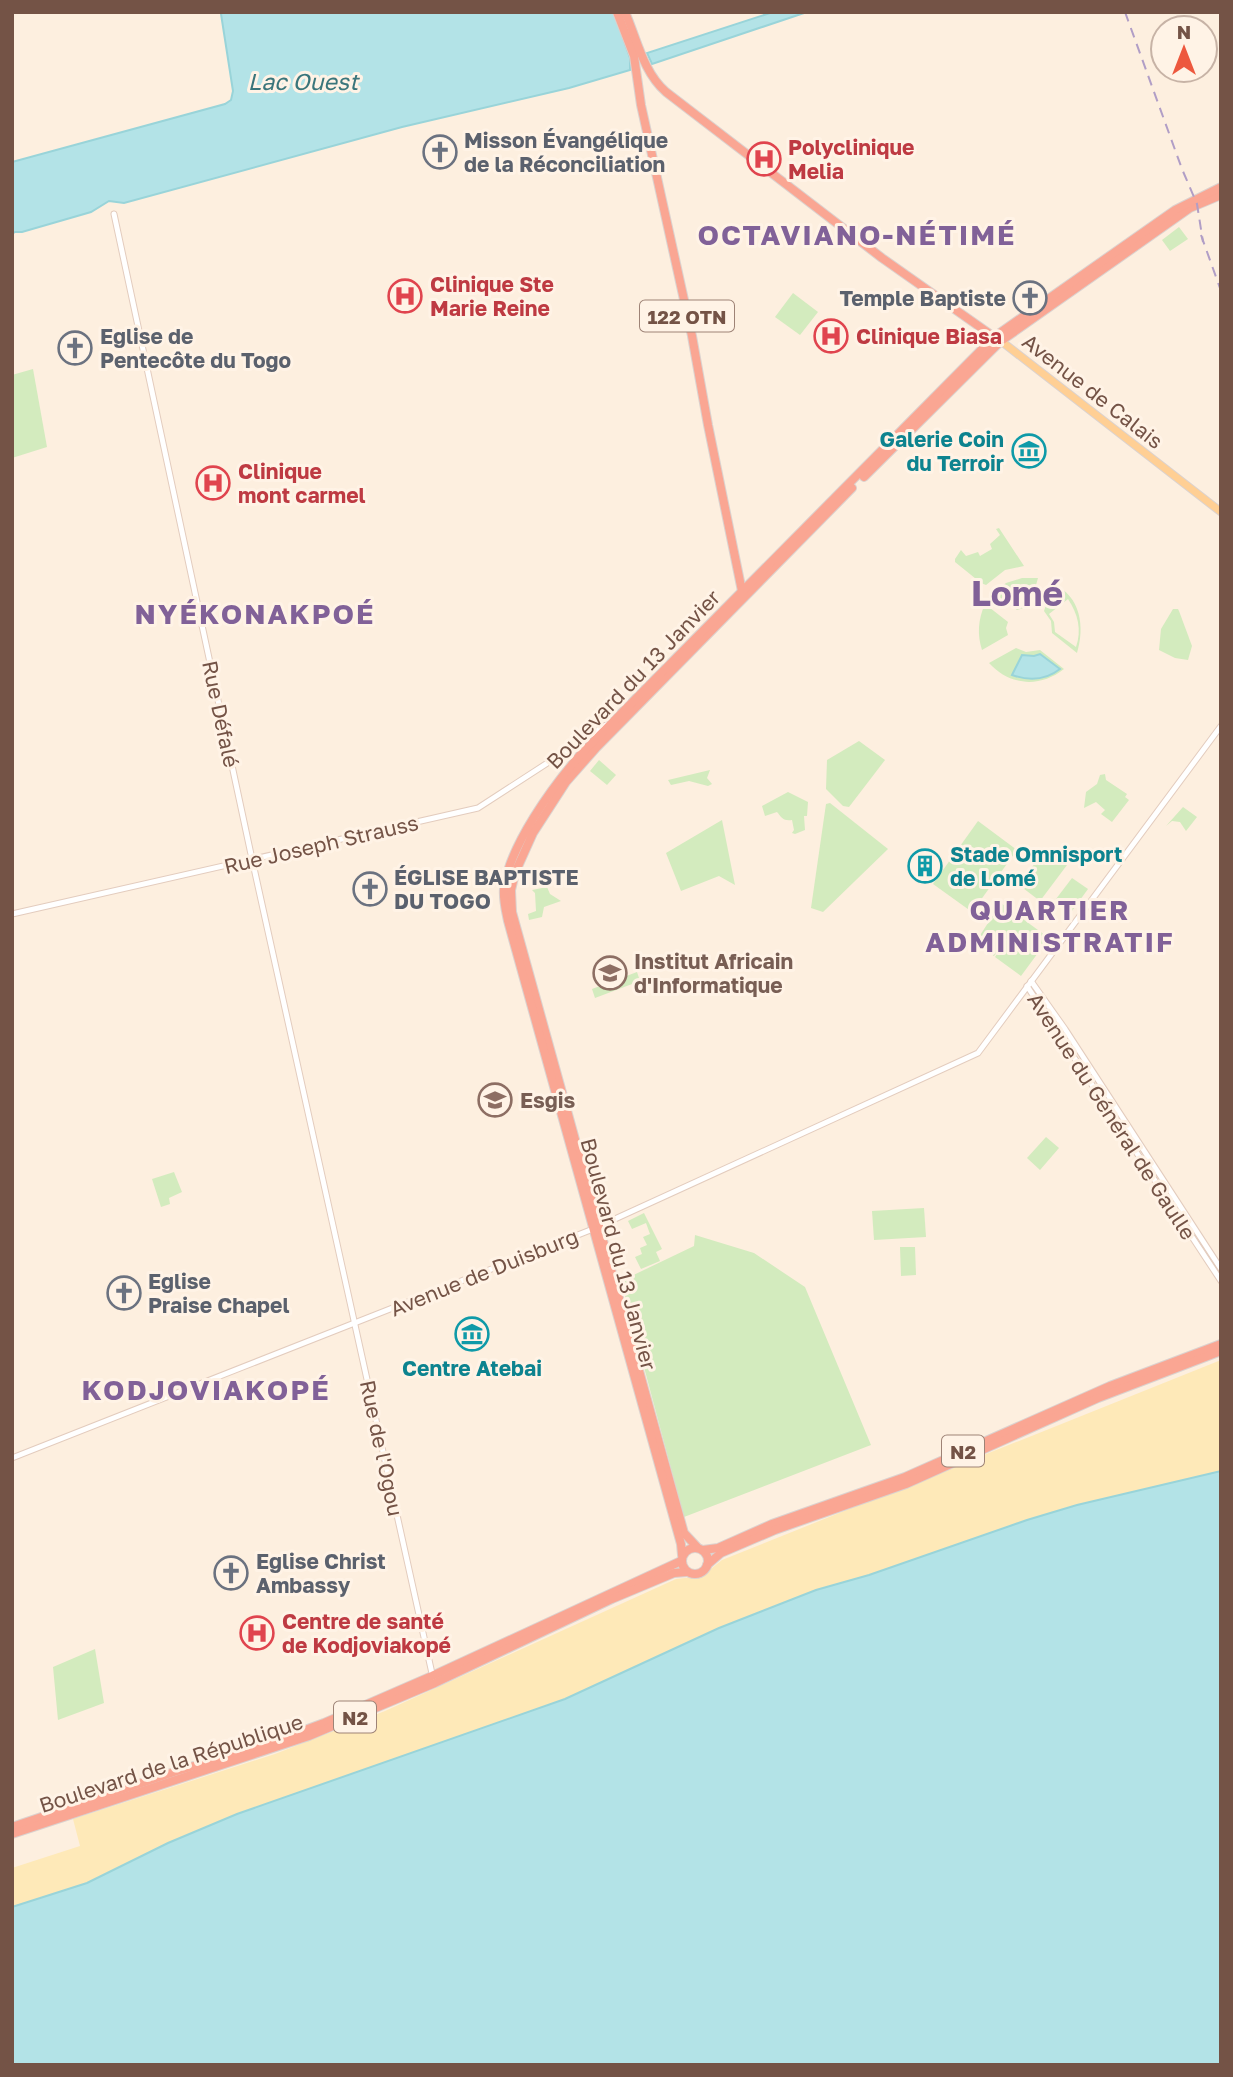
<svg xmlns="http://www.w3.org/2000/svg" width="1233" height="2077" font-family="'Golos Text',sans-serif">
<rect width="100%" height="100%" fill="#fdefdf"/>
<!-- green -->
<g fill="#d3ebbe" fill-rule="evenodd">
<path d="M 1179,227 L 1188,239 L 1170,251 L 1162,240 Z"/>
<path d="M 793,293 L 818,312 L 800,335 L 775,317 Z"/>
<path d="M 33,369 L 47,447 L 12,458 L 12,375 Z"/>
<path d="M 999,528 L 1024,566 L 1005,570 L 986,585 L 981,583 L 955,562 L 955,559 L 961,550 L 966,556 L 978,552 L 980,556 L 992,549 L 990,544 L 1000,535 L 996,529 Z"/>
<path d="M 1022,578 L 1038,578 L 1030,606 L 1017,610 L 993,593 L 1006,583 Z"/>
<path d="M 1053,584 C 1081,596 1085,627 1077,653 L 1052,633 L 1051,621 L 1044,611 ZM 1068,599 C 1078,614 1082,630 1076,647 L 1055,632 L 1054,622 L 1049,614 Z"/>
<path d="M 985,604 L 1008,622 L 1006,628 L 1008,635 L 982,650 C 977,635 978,619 985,604 Z"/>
<path d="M 1173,609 L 1178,609 L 1179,611 L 1192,646 L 1188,660 L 1175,658 L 1159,650 L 1161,629 Z"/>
<path d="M 1016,648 L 1026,652 L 1040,650 L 1064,669 C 1040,688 1010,686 989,663 Z"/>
<path d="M 859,741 L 885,760 L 849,807 L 843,806 L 826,789 L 827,760 Z"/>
<path d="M 599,760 L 616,775 L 607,785 L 590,771 Z"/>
<path d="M 710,770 L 707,778 L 712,784 L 708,786 L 689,781 L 671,785 L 668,780 Z"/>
<path d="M 1105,774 L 1106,780 L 1127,794 L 1125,797 L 1129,800 L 1112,822 L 1101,814 L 1105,810 L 1096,802 L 1084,808 L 1086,792 L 1097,784 L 1100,775 Z"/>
<path d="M 788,792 L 808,802 L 807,816 L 804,816 L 805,830 L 795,834 L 792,833 L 794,830 L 792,820 C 783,821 782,818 777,812 L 765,816 L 762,806 Z"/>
<path d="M 830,803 L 888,849 L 823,912 L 811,908 L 826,804 Z"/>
<path d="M 1183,807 L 1197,817 L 1186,831 L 1180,822 L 1172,821 L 1166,826 Z"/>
<path d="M 722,820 L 735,885 L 719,876 L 681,891 L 666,853 Z"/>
<path d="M 978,821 L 1017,850 L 972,912 L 933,884 Z"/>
<path d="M 1046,848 L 1067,865 L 1040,901 L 1019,885 Z"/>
<path d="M 1072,878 L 1088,889 L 1072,911 L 1056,899 Z"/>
<path d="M 547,887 L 550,894 L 561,901 L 544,907 L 542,917 L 529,920 L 528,914 L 536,911 L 535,893 L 532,890 Z"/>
<path d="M 1001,903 L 1049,938 L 1021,976 L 995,957 L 1012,932 L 994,956 L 975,943 Z"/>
<path d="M 637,972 L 640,981 L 595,998 L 592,989 Z"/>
<path d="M 1046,1137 L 1059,1148 L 1040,1170 L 1027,1158 Z"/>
<path d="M 174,1172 L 182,1192 L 169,1198 L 170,1204 L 161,1207 L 152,1179 Z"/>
<path d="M 924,1208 L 926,1237 L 874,1240 L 872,1211 Z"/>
<path d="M 644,1213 L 662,1249 L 656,1252 L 660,1261 L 641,1269 L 635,1257 L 642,1254 L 640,1248 L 647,1245 L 643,1237 L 650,1234 L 646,1223 L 632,1229 L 628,1221 Z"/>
<path d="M 695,1235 L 754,1253 L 805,1287 L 871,1445 L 684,1517 L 621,1281 L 694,1246 Z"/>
<path d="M 900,1247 L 915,1247 L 916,1275 L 901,1276 Z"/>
<path d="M 95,1649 L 104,1703 L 58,1720 L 53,1667 Z"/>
</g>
<!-- sand -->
<path fill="#fee9b8" d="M 1221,1360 L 1221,1471 L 1077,1505 L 1027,1520 L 869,1575 L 816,1590 L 719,1628 L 565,1699 L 237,1814 L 168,1843 L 87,1883 L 12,1907 L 12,1868 L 80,1846 L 73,1819 L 275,1754 L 385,1711 L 676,1579 L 702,1576 L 722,1560 Z"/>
<!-- water -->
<g fill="#b3e3e7" stroke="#99d4d9" stroke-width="2">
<path d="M 224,12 L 614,12 L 630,58 L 630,70 L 569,88 L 402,127 L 124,203 L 109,201 L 91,212 L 22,232 L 15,232 L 12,234 L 12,162 L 225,104 L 231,100 L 233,91 L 221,14 Z"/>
<path d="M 773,12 L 807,12 L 652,64 L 647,53 Z"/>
<path d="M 1040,654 L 1060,669 C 1046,680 1029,681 1012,675 L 1022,655 L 1034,656 Z"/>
<path d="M 1221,1471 L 1221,2065 L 12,2065 L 12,1907 L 87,1883 L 168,1843 L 237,1814 L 565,1699 L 719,1628 L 816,1590 L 869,1575 L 1027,1520 L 1077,1505 Z"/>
</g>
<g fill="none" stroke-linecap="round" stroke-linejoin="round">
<defs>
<g id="minor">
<path d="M 114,214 L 252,859 L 433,1678"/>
<path d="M 12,914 L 478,808 L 606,725"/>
<path d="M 1031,981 L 1065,1029 L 1221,1269"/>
<path d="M 1027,986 L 1221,1281"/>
<path d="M 12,1458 L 593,1229 L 978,1053 L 1221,726"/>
</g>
<path id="major" d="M 1001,341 L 1221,512"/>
<g id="highway">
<path d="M 617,12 L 634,56 L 641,105 L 692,336 L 708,425 L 743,596"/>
<path d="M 625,12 C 637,39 643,72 666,92 L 882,258 L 997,339"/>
<path d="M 864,477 L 1001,341 L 1190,208 L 1221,195"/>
<path d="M 697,1547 L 684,1533 L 512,912 L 511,890 L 515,873 L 533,833 L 566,782 L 596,748 L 852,488"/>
<circle cx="695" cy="1561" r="13"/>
<path d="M 703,1550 L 718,1548 L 772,1524 L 905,1477 L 1110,1386 L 1221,1344"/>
<path d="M 682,1555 L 681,1544 L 508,921 C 506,911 503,900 504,889 C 509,846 553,786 581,754 L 994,337 L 1175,210 L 1221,187"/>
<path d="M 707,1565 L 721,1553 L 775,1530 L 906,1484 L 1098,1398 L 1221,1351"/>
<path d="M 12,1827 L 174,1772 L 270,1743 L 324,1723 L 432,1676 L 681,1561"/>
<path d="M 12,1834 L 309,1736 L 435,1683 L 612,1599 L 674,1573 L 687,1572"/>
</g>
</defs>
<!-- minor casing -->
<use href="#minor" stroke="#e3ccbe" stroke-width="7"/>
<!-- major casing -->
<use href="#major" stroke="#dbd2cf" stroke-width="9"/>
<!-- highway casing -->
<use href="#highway" stroke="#dbd2cf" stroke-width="10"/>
<!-- minor -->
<use href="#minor" stroke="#fff" stroke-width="5"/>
<!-- major -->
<use href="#major" stroke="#ffcf94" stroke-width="7"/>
<!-- highway -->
<use href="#highway" stroke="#faa693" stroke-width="8"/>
<!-- rail -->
<g stroke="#b19ec6" stroke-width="2" stroke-dasharray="10 7" stroke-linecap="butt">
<path d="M 1125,12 L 1182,169 L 1197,204 L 1203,242"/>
<path d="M 1201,235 L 1221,291"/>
</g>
</g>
<!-- icons -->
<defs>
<symbol id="church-ring" viewBox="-11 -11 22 22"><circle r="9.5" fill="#fff3e6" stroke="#6b7280" stroke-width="1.5"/><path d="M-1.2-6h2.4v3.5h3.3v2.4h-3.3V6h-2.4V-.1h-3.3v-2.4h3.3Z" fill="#6b7280"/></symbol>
<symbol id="hospital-ring" viewBox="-11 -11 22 22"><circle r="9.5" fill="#fff3e6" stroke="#e0444e" stroke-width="1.5"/><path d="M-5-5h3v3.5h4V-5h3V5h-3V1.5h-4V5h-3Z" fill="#e0444e"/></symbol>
<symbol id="museum-ring" viewBox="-11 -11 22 22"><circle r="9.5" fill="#fff3e6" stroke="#0f9aa8" stroke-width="1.5"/><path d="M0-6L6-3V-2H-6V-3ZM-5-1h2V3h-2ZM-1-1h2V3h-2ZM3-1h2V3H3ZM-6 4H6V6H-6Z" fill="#0f9aa8"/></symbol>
<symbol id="building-ring" viewBox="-11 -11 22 22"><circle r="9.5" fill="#fff3e6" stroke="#0f9aa8" stroke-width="1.5"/><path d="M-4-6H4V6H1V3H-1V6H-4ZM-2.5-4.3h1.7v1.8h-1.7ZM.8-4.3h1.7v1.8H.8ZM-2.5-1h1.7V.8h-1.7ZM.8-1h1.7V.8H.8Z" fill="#0f9aa8"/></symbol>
<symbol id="university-ring" viewBox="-11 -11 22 22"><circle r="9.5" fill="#fff3e6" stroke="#8d6e63" stroke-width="1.5"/><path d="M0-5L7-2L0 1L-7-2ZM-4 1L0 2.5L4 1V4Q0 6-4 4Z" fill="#8d6e63"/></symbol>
</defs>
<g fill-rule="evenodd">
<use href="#church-ring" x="421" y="133" width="38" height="38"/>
<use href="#hospital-ring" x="745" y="140" width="38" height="38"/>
<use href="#hospital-ring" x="386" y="277" width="38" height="38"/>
<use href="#church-ring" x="1011" y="279" width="38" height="38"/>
<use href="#hospital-ring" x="812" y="317" width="38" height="38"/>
<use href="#church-ring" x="56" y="329" width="38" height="38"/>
<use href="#museum-ring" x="1010" y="432" width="38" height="38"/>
<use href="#hospital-ring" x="194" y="464" width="38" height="38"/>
<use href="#building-ring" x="906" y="847" width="38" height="38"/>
<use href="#church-ring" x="351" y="870" width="38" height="38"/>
<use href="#university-ring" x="591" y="954" width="38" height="38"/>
<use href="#university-ring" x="476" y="1081" width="38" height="38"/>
<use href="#church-ring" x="105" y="1274" width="38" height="38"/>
<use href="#museum-ring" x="453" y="1315" width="38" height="38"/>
<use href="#church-ring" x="212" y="1554" width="38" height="38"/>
<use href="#hospital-ring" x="238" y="1614" width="38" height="38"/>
</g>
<g text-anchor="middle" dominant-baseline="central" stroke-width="6" stroke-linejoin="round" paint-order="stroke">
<!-- shield labels -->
<g fill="#fff3e6" stroke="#9e8376" stroke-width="2">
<rect x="640" y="300.5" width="94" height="31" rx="5"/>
<rect x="942" y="1435.5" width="42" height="31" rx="5"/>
<rect x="334" y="1701.5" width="42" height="31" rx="5"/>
</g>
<g font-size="19" font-weight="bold" fill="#745346">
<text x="687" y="316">122 OTN</text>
<text x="963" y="1451">N2</text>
<text x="355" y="1717">N2</text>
</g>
<!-- worship labels -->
<g font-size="21" font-weight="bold" fill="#5b616d" stroke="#fff3e6" text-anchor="start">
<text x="464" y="140">Misson Évangélique<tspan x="464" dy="24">de la Réconciliation</tspan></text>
<text x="1006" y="298" text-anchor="end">Temple Baptiste</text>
<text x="100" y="336">Eglise de<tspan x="100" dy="24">Pentecôte du Togo</tspan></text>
<text x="394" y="877">ÉGLISE BAPTISTE<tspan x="394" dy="24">DU TOGO</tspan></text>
<text x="148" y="1281">Eglise<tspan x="148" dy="24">Praise Chapel</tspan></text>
<text x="256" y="1561">Eglise Christ<tspan x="256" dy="24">Ambassy</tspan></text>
</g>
<!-- health labels -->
<g font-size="21" font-weight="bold" fill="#be3a42" stroke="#fff3e6" text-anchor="start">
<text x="788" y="147">Polyclinique<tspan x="788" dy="24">Melia</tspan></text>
<text x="430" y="284">Clinique Ste<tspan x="430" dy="24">Marie Reine</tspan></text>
<text x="856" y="336">Clinique Biasa</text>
<text x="238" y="471">Clinique<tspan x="238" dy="24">mont carmel</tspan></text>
<text x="282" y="1621">Centre de santé<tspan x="282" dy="24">de Kodjoviakopé</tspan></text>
</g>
<!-- street labels -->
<g font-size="21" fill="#745346" stroke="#fff3e6">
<text transform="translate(1093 391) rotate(38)">Avenue de Calais</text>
<text transform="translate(633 679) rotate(-46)">Boulevard du 13 Janvier</text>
<text transform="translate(221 714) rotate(78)">Rue Défalé</text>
<text transform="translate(321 844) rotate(-13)">Rue Joseph Strauss</text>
<text transform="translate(1112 1116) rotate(57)">Avenue du Général de Gaulle</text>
<text transform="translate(619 1254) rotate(75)">Boulevard du 13 Janvier</text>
<text transform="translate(484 1272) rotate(-22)">Avenue de Duisburg</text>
<text transform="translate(382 1448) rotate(78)">Rue de l'Ogou</text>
<text transform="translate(171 1763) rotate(-18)">Boulevard de la République</text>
</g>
<!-- culture labels -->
<g font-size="21" font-weight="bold" fill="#0d838f" stroke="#fff3e6" text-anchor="end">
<text x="1004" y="439">Galerie Coin<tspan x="1004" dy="24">du Terroir</tspan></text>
<text x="950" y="854" text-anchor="start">Stade Omnisport<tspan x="950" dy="24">de Lomé</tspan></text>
<text x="472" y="1368" text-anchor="middle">Centre Atebai</text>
</g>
<!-- education labels -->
<g font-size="21" font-weight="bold" fill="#785e54" stroke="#fff3e6" text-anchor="start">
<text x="634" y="961">Institut Africain<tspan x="634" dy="24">d'Informatique</tspan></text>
<text x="520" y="1100">Esgis</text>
</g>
<!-- water labels -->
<g font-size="23" font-style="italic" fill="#3a757b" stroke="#fff3e6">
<text x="303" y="81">Lac Ouest</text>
</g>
<!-- district labels -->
<g font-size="28" font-weight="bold" letter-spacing="2" fill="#816198" stroke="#fff3e6">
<text x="857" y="234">OCTAVIANO-NÉTIMÉ</text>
<text x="255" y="613">NYÉKONAKPOÉ</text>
<text x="1050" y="909">QUARTIER<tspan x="1050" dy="32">ADMINISTRATIF</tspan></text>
<text x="206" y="1389">KODJOVIAKOPÉ</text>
</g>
<!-- town labels -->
<g font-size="35" font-weight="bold" fill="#816198" stroke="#fff3e6">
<text x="1017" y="593">Lomé</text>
</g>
</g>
<!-- border -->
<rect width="1233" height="2077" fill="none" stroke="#745346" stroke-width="28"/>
<!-- north arrow -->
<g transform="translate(1184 49)"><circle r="33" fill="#fff3e6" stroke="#c7b3a6" stroke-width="2"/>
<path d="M0-5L12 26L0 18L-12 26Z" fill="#ed583e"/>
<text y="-10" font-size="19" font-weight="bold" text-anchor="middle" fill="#745346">N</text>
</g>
</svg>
